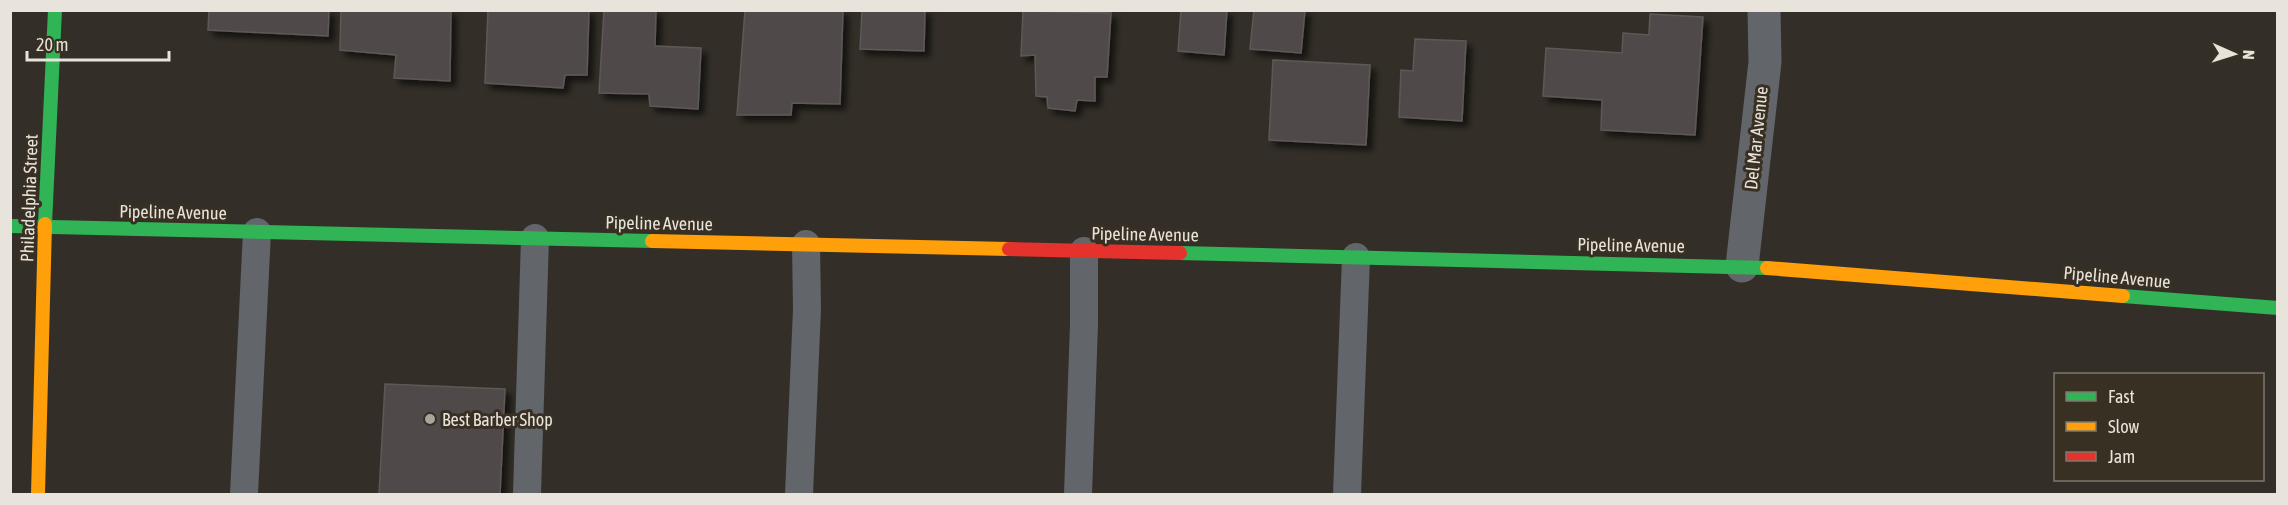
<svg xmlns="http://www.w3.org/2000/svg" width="2288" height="505" font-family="'Asap Condensed',sans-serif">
<defs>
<filter id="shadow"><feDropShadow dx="5.5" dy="5.5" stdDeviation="3" flood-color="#0009"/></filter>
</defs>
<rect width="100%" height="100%" fill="#332f28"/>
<!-- building -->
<g fill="#504a48" stroke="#5e5856" stroke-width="1.5" filter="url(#shadow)">
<path d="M 209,10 L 329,10 L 328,36 L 208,30 Z"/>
<path d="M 341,10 L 451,10 L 450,81 L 394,78 L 396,55 L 340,50 Z"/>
<path d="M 488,10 L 589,10 L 587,75 L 565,75 L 563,88 L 485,83 Z"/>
<path d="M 604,10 L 656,10 L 655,46 L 701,48 L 698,109 L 650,106 L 649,94 L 599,93 Z"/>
<path d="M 745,10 L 843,10 L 840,104 L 792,103 L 791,115 L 737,115 Z"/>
<path d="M 862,10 L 925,10 L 924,51 L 860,49 Z"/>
<path d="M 1181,10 L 1227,10 L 1224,55 L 1178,51 Z"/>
<path d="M 1254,10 L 1305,10 L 1301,53 L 1250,49 Z"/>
<path d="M 1023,11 L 1111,13 L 1107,77 L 1095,77 L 1095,101 L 1077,100 L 1075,111 L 1048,108 L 1047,97 L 1036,96 L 1035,55 L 1021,56 Z"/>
<path d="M 1650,14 L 1703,17 L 1695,135 L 1601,130 L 1602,100 L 1543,96 L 1546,48 L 1622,53 L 1623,33 L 1649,35 Z"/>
<path d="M 1415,39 L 1466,41 L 1462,121 L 1399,117 L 1401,70 L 1413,71 Z"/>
<path d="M 1273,60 L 1370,65 L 1366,145 L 1269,140 Z"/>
<path d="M 385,384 L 505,389 L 500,494 L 379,494 Z"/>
</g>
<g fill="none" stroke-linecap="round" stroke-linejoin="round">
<!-- lane -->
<g stroke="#62656a" stroke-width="28">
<path d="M 244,494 L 257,232"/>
<path d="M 527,494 L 535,238"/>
<path d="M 799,494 L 807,309 L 806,244"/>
<path d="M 1078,494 L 1084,324 L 1084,251"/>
<path d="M 1347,494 L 1356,257"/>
</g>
<!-- street -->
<path stroke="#62656a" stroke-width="33" d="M 1742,266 L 1765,62 L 1764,10"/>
<!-- fast -->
<g stroke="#30b455" stroke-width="14">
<path d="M 45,224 L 55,10"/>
<path d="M 10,226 L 652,241"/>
<path d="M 1180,253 L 1767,268"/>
<path d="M 2123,296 L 2278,308"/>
</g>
<!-- slow -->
<g stroke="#ff9f0a" stroke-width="14">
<path d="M 652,241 L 1009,249"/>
<path d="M 1767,268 L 2123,296"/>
<path d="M 38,494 L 45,224"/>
</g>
<!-- jam -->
<path stroke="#e5322d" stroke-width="14" d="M 1009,249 L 1180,253"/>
</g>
<!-- markers -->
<circle fill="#a9a49c" stroke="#383023" stroke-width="2" cx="430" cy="419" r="6"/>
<g text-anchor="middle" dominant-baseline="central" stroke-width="6" stroke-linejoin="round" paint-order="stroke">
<!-- street labels -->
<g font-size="18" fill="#e8e3db" stroke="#383023">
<text transform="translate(1756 138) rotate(-84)">Del Mar Avenue</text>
<text transform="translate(29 198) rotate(-88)">Philadelphia Street</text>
<text transform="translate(173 212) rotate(1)">Pipeline Avenue</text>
<text transform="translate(659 223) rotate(1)">Pipeline Avenue</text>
<text transform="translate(1145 234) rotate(1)">Pipeline Avenue</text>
<text transform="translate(1631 245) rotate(1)">Pipeline Avenue</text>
<text transform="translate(2117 277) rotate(5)">Pipeline Avenue</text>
</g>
<!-- poi labels -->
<g font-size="18" fill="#e8e3db" stroke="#383023" text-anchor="start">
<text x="442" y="419">Best Barber Shop</text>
</g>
</g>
<!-- border -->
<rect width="2288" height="505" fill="none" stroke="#e8e3db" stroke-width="24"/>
<!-- legend -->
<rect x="2054" y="373" width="210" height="108" fill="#383023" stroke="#7e786d" stroke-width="1.5"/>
<rect x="2066" y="392" width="30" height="9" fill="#30b455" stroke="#7e786d" stroke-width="1.5"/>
<text x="2108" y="403" font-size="18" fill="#e8e3db">Fast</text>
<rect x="2066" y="422" width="30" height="9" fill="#ff9f0a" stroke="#7e786d" stroke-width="1.5"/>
<text x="2108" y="433" font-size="18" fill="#e8e3db">Slow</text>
<rect x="2066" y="452" width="30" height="9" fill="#e5322d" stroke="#7e786d" stroke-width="1.5"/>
<text x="2108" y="463" font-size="18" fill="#e8e3db">Jam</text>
<!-- north arrow -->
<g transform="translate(2234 54) rotate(93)" stroke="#383023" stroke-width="4.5" paint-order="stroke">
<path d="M0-4.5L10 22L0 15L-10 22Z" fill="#e8e3db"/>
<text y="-9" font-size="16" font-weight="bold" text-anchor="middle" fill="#e8e3db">N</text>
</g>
<!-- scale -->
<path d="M27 51v9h142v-9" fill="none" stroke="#e8e3db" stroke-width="3"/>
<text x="36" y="51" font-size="18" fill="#e8e3db" stroke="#383023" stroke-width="4.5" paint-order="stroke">20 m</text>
</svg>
